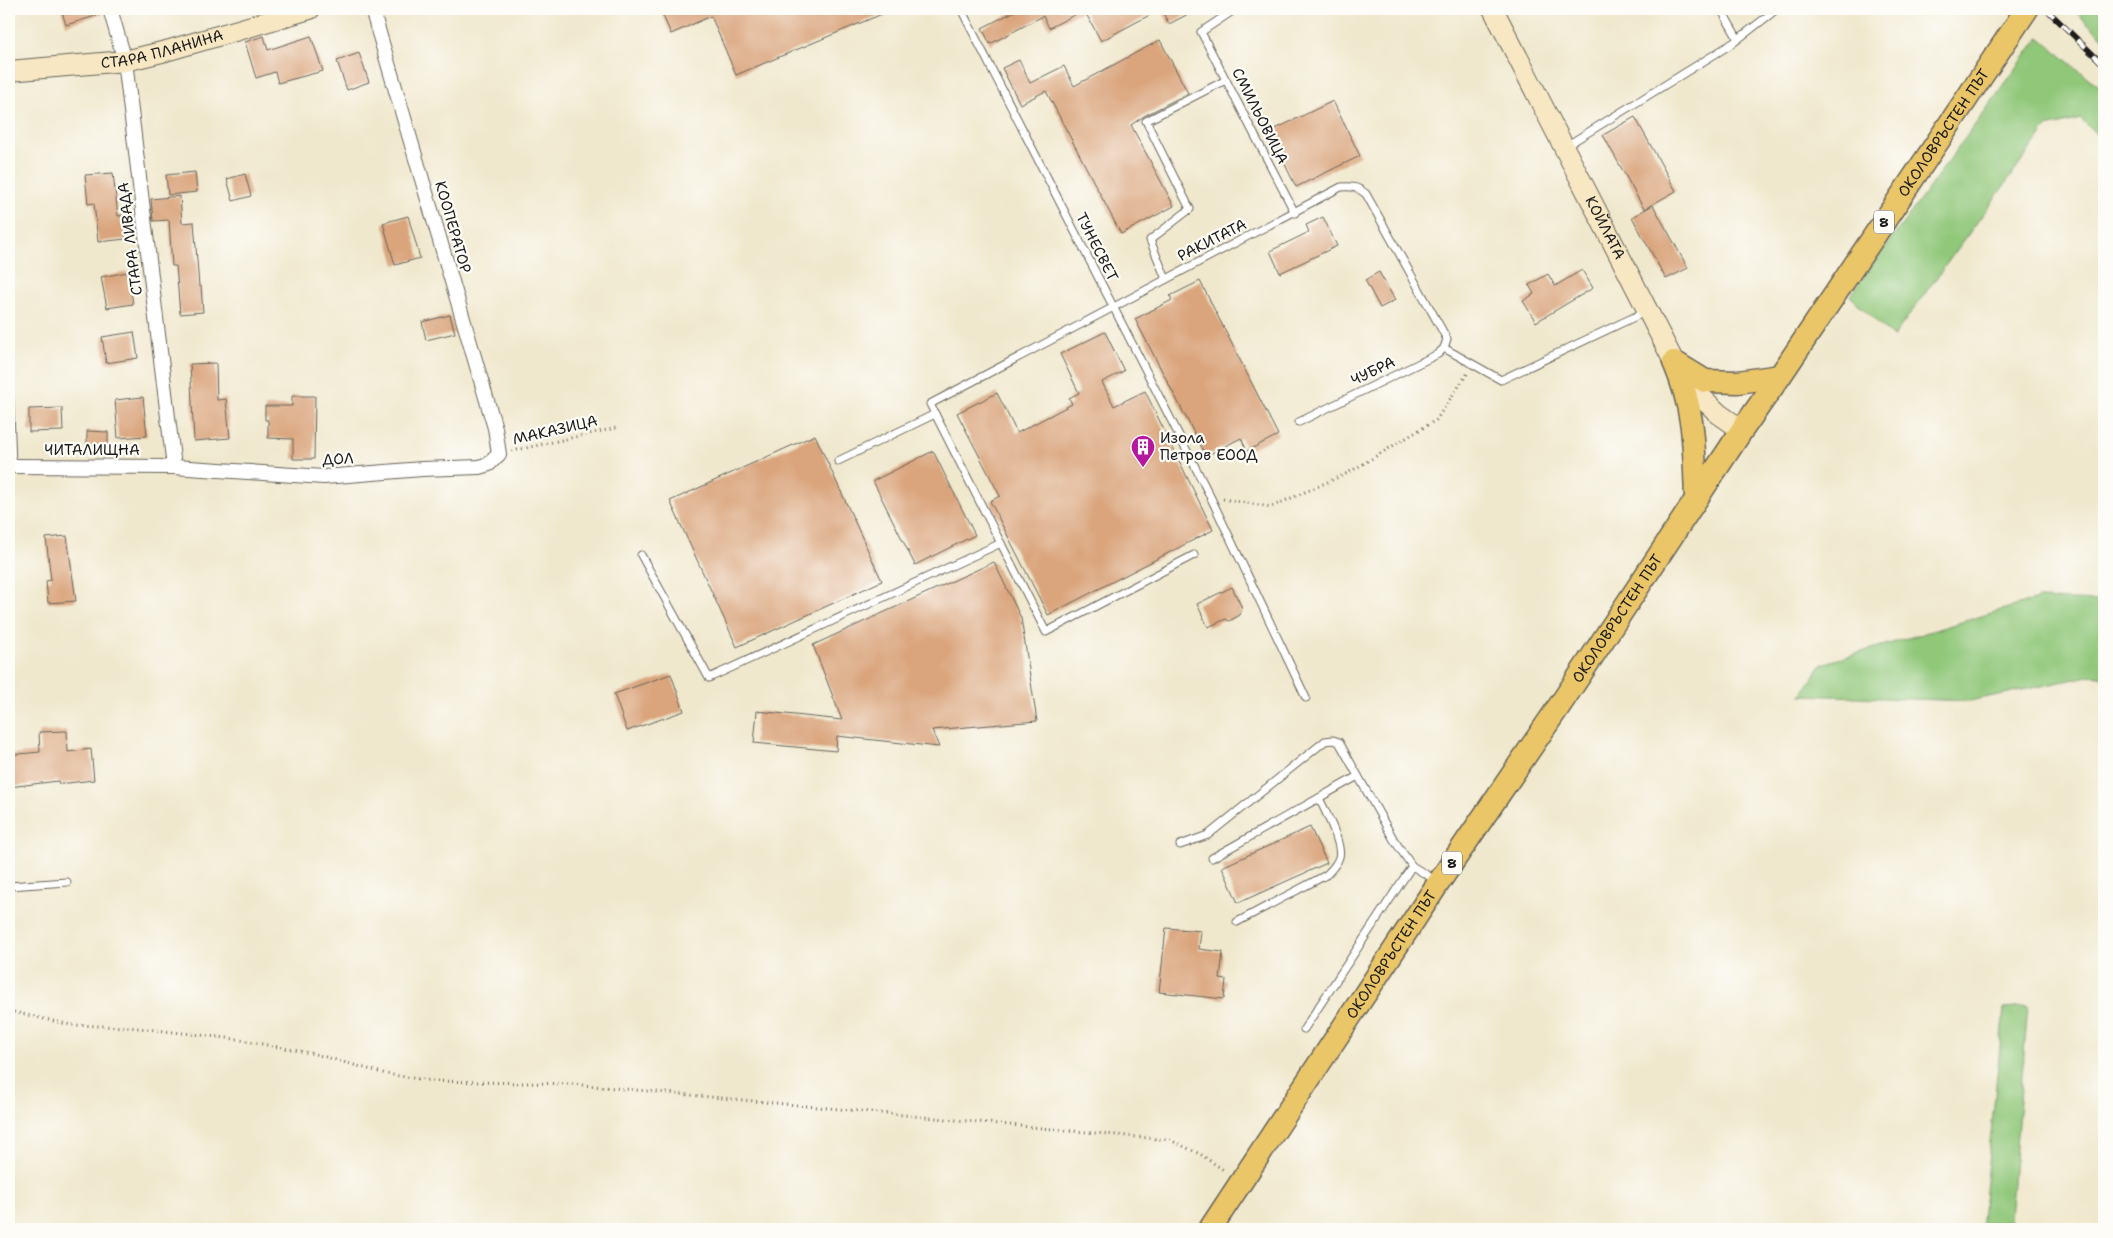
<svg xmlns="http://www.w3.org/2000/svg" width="2113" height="1238" font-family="'Shantell Sans',sans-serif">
<rect width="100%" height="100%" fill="#fdfcf7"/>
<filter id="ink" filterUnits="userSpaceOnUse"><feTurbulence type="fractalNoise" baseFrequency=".02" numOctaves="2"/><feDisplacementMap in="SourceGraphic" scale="10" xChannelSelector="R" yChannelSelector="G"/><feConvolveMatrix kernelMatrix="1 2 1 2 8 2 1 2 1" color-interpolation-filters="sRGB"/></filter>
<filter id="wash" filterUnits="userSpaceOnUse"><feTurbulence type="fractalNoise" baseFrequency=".0096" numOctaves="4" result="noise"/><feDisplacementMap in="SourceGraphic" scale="20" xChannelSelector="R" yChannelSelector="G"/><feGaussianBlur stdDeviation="1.12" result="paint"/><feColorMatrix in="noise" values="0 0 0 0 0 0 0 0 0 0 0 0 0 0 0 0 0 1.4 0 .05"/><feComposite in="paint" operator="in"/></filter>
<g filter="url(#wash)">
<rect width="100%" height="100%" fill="#f0e8cd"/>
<!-- green -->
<g fill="#90c779" stroke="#56724a">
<path d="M 2073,9 L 2104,9 L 2104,39 Z"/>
<path d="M 2039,37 L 2104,91 L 2104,142 L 2081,119 L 2047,127 L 1893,337 L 1850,296 Z"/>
<path d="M 2038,599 L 2104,601 L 2104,677 L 2094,675 L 1970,701 L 1801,695 L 1822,664 Z"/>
<path d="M 2028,1006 L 2009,1229 L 1981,1229 L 2004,1008 Z"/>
</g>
<g id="blocks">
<!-- building -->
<g fill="#daa57d">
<path d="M 61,9 L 101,9 L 102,14 L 66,25 Z"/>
<path d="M 660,9 L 894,9 L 736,75 L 711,16 L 671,34 Z"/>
<path d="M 1019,9 L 1161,9 L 1101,41 L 1084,10 L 1049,28 L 1043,16 L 990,44 L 982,28 Z"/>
<path d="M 1161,9 L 1198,9 L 1169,24 Z"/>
<path d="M 264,36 L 268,50 L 311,36 L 323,71 L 278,83 L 275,72 L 256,78 L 245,42 Z"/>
<path d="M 1160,40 L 1188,93 L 1144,116 L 1131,125 L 1174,206 L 1121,234 L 1046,91 L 1020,104 L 1002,68 L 1019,60 L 1030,83 L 1064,66 L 1074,86 Z"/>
<path d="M 359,53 L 369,82 L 347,90 L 337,61 Z"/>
<path d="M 1333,101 L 1360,156 L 1296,187 L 1269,132 Z"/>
<path d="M 1635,117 L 1676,191 L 1644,209 L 1603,135 Z"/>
<path d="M 195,172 L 197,192 L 168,195 L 166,175 Z"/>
<path d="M 113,173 L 118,216 L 127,215 L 129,229 L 125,229 L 126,239 L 98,242 L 94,203 L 88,204 L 85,175 Z"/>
<path d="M 245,174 L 251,196 L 233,201 L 227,179 Z"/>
<path d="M 180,196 L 182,223 L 194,222 L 199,286 L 201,286 L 203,312 L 180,314 L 176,266 L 172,266 L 169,220 L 153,221 L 151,199 Z"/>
<path d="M 1653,205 L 1688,268 L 1666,279 L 1632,217 Z"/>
<path d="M 408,216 L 420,258 L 395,265 L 383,223 Z"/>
<path d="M 1323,217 L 1337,246 L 1280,273 L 1270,251 L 1309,232 L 1306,225 Z"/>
<path d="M 1582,270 L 1593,288 L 1536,322 L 1523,301 L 1534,294 L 1529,285 L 1548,274 L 1555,286 Z"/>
<path d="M 128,272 L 133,304 L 107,308 L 101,277 Z"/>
<path d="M 1379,272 L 1395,300 L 1380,308 L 1365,280 Z"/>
<path d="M 1200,281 L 1278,435 L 1247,451 L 1241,438 L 1206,456 L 1135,319 L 1172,300 L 1170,296 Z"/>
<path d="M 450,315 L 455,333 L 426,340 L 422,322 Z"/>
<path d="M 134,332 L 138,358 L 106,363 L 102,337 Z"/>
<path d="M 1105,332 L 1124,371 L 1102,382 L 1114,406 L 1145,391 L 1213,530 L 1048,615 L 990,501 L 1000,496 L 957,413 L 997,393 L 1017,433 L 1072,404 L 1069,398 L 1079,393 L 1060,354 Z"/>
<path d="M 216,363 L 217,400 L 226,399 L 230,438 L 194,441 L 190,364 Z"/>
<path d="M 292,396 L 315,396 L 314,459 L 293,459 L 293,439 L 268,438 L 268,420 L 265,420 L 265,406 L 292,406 Z"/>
<path d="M 143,397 L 147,436 L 118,438 L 115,400 Z"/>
<path d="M 62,408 L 63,431 L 29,432 L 29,409 Z"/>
<path d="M 87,431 L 108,432 L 108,451 L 87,450 Z"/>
<path d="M 815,435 L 882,581 L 737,647 L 670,501 Z"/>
<path d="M 933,451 L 975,535 L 915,565 L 873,481 Z"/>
<path d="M 67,536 L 76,601 L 48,603 L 46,581 L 51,580 L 46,538 Z"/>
<path d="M 994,562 L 1021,618 L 1037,721 L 932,730 L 939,747 L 837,736 L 836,751 L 754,743 L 757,711 L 842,720 L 813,645 Z"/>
<path d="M 1232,587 L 1242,608 L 1240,615 L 1229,621 L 1226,619 L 1208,627 L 1197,604 Z"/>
<path d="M 671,674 L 684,711 L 627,731 L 614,694 Z"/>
<path d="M 67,731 L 68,752 L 91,749 L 94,780 L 59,784 L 58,781 L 9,787 L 9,755 L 40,752 L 39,732 Z"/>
<path d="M 1310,827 L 1327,863 L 1238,903 L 1222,867 Z"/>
<path d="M 1166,928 L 1201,931 L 1199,949 L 1223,952 L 1220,979 L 1226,980 L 1224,999 L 1159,992 Z"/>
</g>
</g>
</g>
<g filter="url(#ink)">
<use href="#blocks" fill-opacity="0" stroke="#66635a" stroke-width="1"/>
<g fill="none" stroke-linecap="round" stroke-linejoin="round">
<defs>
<g id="lane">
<path d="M 961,9 L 1210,496 L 1306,698"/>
<path d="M 1231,9 L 1231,12 L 1201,32 L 1295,213"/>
<path d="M 1721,9 L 1738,39"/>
<path d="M 1566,146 L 1733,43 L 1777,9"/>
<path d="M 1166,279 L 1150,240 L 1190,209 L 1146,121 L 1226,80"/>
<path d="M 1444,348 L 1501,380 L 1647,311"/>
<path d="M 9,381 L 12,466"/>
<path d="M 838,461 L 935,414"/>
<path d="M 641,555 L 709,678 L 1001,543"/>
<path d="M 1194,555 L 1046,632 L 930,404 L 1341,187 C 1352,186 1358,187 1366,194 L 1447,339 L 1444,348 L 1438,354 L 1299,422"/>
<path d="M 1180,845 L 1208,835 L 1325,741 L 1333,740 L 1339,742 L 1394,840 L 1412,866 L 1437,881"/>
<path d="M 1212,858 L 1358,776"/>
<path d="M 9,886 L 67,882"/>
<path d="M 1237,922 L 1326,875 C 1331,870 1337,865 1339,857 C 1343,844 1325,811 1319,798"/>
<path d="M 1304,1029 L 1412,866"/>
</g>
<g id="street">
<path d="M 110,9 L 125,61 L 174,467"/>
<path d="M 9,466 L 174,467 L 324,477 L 422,469 L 479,467 L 489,464 L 499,454 L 495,428 L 372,9"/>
</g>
<g id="secondary">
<path id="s1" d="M 1493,9 L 1674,362 L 1701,397 L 1719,414 L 1742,430"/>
<path id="s2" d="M 9,71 L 125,61 L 166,51 L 310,9"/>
</g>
<g id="primary">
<path d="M 1674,362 C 1695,411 1694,447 1696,499"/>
<path d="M 1674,362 L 1705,381 L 1738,382 L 1780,376"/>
<path id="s3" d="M 1210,1229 L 1439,882 L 1564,699 L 1742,430 L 1780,376 L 2027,9"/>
</g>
</defs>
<!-- lane casing -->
<use href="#lane" stroke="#66635a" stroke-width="9"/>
<!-- street casing -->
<use href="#street" stroke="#66635a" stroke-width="16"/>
<!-- secondary casing -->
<use href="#secondary" stroke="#66635a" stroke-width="22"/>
<!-- primary casing -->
<use href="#primary" stroke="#66635a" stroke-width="25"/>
<!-- path -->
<g stroke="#66635a" stroke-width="3" stroke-dasharray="1 4" stroke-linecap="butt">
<path d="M 512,451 L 616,428"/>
<path d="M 1223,499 L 1271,507 L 1348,473 L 1436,420 L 1467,374"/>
<path d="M 9,1011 L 71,1025 L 129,1027 L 236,1039 L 315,1054 L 386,1074 L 433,1081 L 572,1084 L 1170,1140 L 1200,1154 L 1225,1171"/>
</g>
<!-- lane -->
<use href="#lane" stroke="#fff" stroke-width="7"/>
<!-- street -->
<use href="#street" stroke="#fff" stroke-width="14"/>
<!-- secondary -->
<use href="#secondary" stroke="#f7e8c3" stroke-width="20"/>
<!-- primary -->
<use href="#primary" stroke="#ebc669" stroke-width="22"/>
<defs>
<path id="rail" d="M 2046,9 L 2104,65"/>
</defs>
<!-- rail casing -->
<use href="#rail" stroke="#1c1c1c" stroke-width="5.5"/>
<!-- rail -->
<use href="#rail" stroke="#fdfcf7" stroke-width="4" stroke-dasharray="11" stroke-linecap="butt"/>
</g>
</g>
<!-- icons -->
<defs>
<symbol id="building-pin" viewBox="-11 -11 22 30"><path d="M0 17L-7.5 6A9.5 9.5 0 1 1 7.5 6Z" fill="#b5179e" stroke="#fdfcf7"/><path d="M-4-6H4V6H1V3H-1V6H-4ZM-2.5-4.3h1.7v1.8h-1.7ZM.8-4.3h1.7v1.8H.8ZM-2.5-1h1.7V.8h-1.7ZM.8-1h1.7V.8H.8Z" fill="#fff"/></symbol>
</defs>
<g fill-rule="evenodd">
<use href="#building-pin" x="1129" y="433" width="28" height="38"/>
</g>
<g text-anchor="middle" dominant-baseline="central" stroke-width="4.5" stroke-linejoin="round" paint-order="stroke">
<!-- shield labels -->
<g fill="#fdfcf7" stroke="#605f5e" stroke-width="1">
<rect x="1874" y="210.5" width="20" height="23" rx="4"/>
<rect x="1442" y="851.5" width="20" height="23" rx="4"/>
</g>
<g font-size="14" font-weight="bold" fill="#1c1c1c">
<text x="1884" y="222">8</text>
<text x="1452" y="863">8</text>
</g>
<!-- street labels -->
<g font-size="15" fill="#1c1c1c" stroke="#fdfcf7">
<text stroke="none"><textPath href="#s2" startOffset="155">СТАРА ПЛАНИНА</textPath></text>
<text transform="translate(1260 116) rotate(63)">СМИЛЬОВИЦА</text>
<text stroke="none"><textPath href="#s3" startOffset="1319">ОКОЛОВРЪСТЕН ПЪТ</textPath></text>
<text transform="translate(453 227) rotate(74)">КООПЕРАТОР</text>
<text stroke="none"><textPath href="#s1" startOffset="246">КОЙЛАТА</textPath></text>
<text transform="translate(130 239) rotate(-97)">СТАРА ЛИВАДА</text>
<text transform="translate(1212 240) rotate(-27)">РАКИТАТА</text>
<text transform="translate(1097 247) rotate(63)">ТУНЕСВЕТ</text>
<text transform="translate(1373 371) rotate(-26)">ЧУБРА</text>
<text transform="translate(555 430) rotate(-13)">МАКАЗИЦА</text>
<text x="92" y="450">ЧИТАЛИЩНА</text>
<text transform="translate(338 459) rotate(-3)">ДОЛ</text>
<text stroke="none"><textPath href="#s3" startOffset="734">ОКОЛОВРЪСТЕН ПЪТ</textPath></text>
<text stroke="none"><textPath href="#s3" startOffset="329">ОКОЛОВРЪСТЕН ПЪТ</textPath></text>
</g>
<!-- poi labels -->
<g font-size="15" fill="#1c1c1c" stroke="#fdfcf7" text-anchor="start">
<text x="1160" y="438">Изола<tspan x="1160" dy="17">Петров ЕООД</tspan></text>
</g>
</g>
<!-- margin -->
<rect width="2113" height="1238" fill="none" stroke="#fdfcf7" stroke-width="30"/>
</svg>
